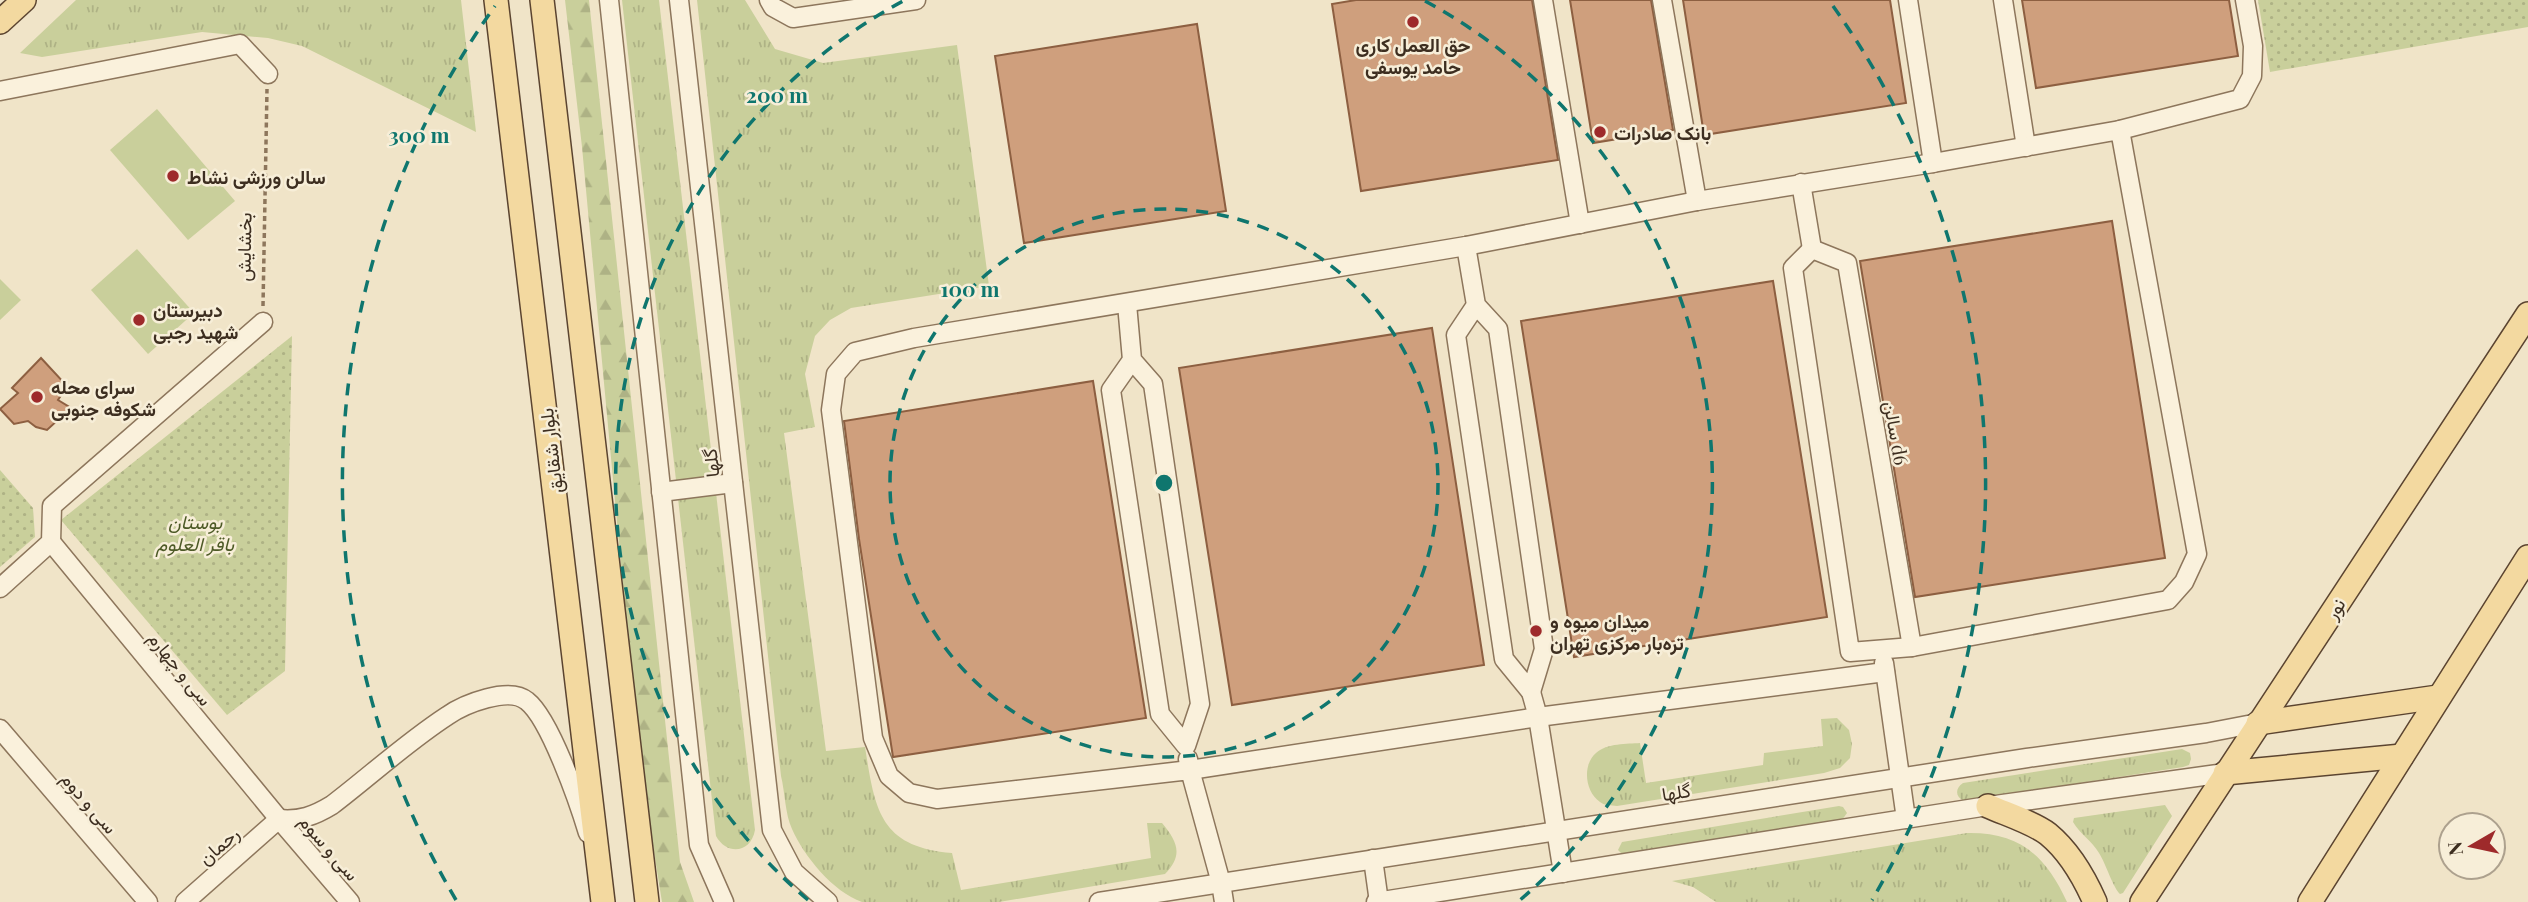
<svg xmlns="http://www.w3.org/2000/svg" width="2528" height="902" font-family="'Playfair Display',Vazirmatn,serif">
<defs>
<pattern id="grass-tufts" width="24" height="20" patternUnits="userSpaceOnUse" patternTransform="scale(1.75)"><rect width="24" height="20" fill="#c9cf9b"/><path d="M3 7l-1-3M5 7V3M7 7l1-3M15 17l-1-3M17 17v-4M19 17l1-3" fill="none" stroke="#aeb285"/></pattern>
<pattern id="forest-firs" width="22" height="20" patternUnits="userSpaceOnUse" patternTransform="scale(1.75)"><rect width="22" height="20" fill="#c9cf9b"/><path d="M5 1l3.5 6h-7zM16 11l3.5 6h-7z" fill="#aeb285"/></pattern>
<pattern id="park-dots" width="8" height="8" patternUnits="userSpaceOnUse" patternTransform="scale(1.75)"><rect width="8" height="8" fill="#c9cf9b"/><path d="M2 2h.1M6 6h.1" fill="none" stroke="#aeb285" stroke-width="1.8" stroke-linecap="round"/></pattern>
</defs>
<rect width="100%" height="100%" fill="#f0e4c8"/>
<!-- grass -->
<g fill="url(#grass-tufts)">
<path d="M 76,0 L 461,0 L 476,132 L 302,46 L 268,38 L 202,32 L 42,57 L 20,53 Z"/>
<path d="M 622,0 L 659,0 L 755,830 C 751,853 727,856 716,836 Z"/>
<path d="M 697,0 L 745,0 L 775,49 L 823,63 L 957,45 L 989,286 L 851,308 L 830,320 L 815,336 L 805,374 L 815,427 L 784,433 L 826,751 L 865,747 C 875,809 879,847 952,853 L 961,890 L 1151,858 L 1147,823 L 1162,823 C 1177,841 1184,855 1165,874 L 999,902 L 862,902 C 833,892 804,856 792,829 C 785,814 785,792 781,776 Z"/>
<path d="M 1837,718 L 1849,730 L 1852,744 L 1850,758 L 1840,768 L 1824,773 L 1617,806 C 1611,805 1605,806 1600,802 C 1585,792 1582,765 1596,753 C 1607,743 1627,744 1640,743 L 1646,783 L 1763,765 L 1764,753 L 1823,746 L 1821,719 Z"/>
<path d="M 2182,749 L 2190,753 L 2191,759 L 2189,765 L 2183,767 L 1964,801 C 1955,797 1955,788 1963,783 Z"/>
<path d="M 2165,805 L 2172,816 L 2123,893 L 2120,894 C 2113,888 2106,864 2099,853 C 2092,841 2080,834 2073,822 L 2074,818 Z"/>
<path d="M 1839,806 L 1843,807 L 1847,813 L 1842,820 L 1623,855 L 1618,850 L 1622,842 Z"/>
<path d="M 1967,833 C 2020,832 2046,856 2067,902 L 1716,902 L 1693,887 L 1672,881 Z"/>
</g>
<!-- forest -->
<path fill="url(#forest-firs)" d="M 565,0 L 589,0 L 680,862 L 694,902 L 662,902 L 639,758 L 582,147 Z"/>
<!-- park -->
<g fill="url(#park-dots)">
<path d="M 2258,0 L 2528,0 L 2528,27 L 2270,72 Z"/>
<path d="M 292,336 L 285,671 L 227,715 L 61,520 Z"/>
<path d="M 0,470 L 33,508 L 35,537 L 0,567 Z"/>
</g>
<!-- pitch -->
<g fill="#c9cf9b">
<path d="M 157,109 L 235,201 L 188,240 L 110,150 Z"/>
<path d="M 137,249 L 194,313 L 148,354 L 91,290 Z"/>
<path d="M 0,279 L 21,300 L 0,320 Z"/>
</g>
<!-- building -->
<g fill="#cf9f7d" stroke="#8d5f41" stroke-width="2">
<path d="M 1356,0 L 1532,0 L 1558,160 L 1361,191 L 1332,4 Z"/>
<path d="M 1570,0 L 1651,0 L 1673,130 L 1593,143 Z"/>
<path d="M 1683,0 L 1890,0 L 1906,103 L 1704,135 Z"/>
<path d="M 2022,0 L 2229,0 L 2238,56 L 2036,88 Z"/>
<path d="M 1197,24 L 1226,211 L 1024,243 L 995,56 Z"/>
<path d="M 2112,221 L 2165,558 L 1915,597 L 1860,261 Z"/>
<path d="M 1773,281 L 1827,617 L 1574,657 L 1521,321 Z"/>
<path d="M 1432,328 L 1484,665 L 1232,705 L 1179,368 Z"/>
<path d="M 41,358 L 67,386 L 58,400 L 71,408 L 47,430 L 36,427 L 28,421 L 14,424 L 0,409 L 18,393 L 12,388 Z"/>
<path d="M 1093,381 L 1146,718 L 893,757 L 859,539 L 844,421 Z"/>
</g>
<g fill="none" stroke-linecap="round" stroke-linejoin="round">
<defs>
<g id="minor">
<path d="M 609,0 L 699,845 L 724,902"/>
<path d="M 679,0 L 772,830 L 794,872 L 828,902"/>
<path d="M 769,0 L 773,7 L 793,18 L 916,0"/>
<path d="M 1543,0 L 1580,224"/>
<path d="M 1662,0 L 1697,201"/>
<path d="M 2003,0 L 2026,147"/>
<path d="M 0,91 L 240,44 L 268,74"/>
<path d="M 2120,130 L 2240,99 L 2252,76 L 2253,46 L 2245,0"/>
<path d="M 1801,183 L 1812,249"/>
<path d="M 1466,246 L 1476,305 L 1498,329 L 1544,649 L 1531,692 L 1504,659 L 1456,335 L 1476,305"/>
<path d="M 1812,249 L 1793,268 L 1850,652 L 1912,647 L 2168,600 L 2184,582 L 2197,554 L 2120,130 L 1933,163"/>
<path d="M 1812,249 L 1847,263 L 1912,647"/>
<path d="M 1127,304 L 1132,360 L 1153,384 L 1200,704 L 1186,746 L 1160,714 L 1111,390 L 1132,360"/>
<path d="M 661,492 L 733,483"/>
<path d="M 51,542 L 279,819 L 350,902"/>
<path d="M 0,588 L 51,542 L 52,506 L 263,322"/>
<path d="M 1884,663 L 1906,819"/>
<path d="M 1531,692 L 1538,717 L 1563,873"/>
<path d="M 0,729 L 148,902"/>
<path d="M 1188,759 L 1190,770 L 1538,717 L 1885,672"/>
<path d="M 279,819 C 300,821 314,816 332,805 C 370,776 407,742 447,716 C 464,704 509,686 527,701 C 550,719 579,803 588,833"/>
<path d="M 1373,859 L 1379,902"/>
<path d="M 185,902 L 279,819"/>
<path d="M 1099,902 L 2027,758 L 2206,733 L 2258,723"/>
<path d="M 1224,902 L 1221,883 L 1190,770 L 937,799 L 909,793 L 889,776 L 873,738 L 831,410 L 836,374 L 855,352 L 914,338 L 1466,246 L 1697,201 L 1933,163 L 1908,0"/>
<path d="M 1376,902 L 1988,806 L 2225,773"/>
</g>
<g id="major">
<path d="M 496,0 L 603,902"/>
<path d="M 542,0 L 647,902"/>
<path d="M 0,22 L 24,0"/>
<path d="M 2258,723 L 2438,697"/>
<path d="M 2225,773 L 2402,756"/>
<path d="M 1988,806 C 2006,814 2034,823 2048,834 C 2070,852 2084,877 2095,902"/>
<path d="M 2142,902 L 2528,314"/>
<path d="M 2310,902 L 2528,557"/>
</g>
</defs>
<!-- minor casing -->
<use href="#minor" stroke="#8d765c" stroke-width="21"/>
<!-- major casing -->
<use href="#major" stroke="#5b4430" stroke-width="26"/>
<!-- path -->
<path stroke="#8d765c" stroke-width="3.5" stroke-dasharray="5 3.5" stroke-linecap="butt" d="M 263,306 L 267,89"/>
<!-- minor -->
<use href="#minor" stroke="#faf1dc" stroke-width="18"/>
<!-- major -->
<use href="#major" stroke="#f3d9a0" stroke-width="23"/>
</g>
<!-- distance rings -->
<g fill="none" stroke="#0f766e" stroke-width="3.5" stroke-dasharray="12 9">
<circle cx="1164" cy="483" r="274"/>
<path d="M808 900A548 548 0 0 1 903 1M1425 1A548 548 0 0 1 1520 900"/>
<path d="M456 900A822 822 0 0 1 495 6M1833 6A822 822 0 0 1 1872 900"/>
</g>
<!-- markers -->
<g fill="#9e2a2b" stroke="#f7eed8" stroke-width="2.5">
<circle cx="1413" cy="22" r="7"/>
<circle cx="1600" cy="132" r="7"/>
<circle cx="173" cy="176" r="7"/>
<circle cx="139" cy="320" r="7"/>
<circle cx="37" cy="397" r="7"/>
<circle cx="1536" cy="631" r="7"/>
</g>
<g text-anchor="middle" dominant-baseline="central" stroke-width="5" stroke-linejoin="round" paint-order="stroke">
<!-- poi labels -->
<g font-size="19" font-weight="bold" fill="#3d2e20" stroke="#f7eed8" text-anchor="start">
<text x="1413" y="44" text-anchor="middle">حق العمل کاری<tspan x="1413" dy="22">حامد یوسفی</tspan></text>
<text x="1614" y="132">بانک صادرات</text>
<text x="187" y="176">سالن ورزشی نشاط</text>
<text x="153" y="309">دبیرستان<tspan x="153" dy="22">شهید رجبی</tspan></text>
<text x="51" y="386">سرای محله<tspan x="51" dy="22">شکوفه جنوبی</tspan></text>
<text x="1550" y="620">میدان میوه و<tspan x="1550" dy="22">تره‌بار مرکزی تهران</tspan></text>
</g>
<!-- street labels -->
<g font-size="19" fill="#3d2e20" stroke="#f7eed8">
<text transform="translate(243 247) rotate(-89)">بخشایش</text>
<text transform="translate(1897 433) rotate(80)">سالن d6</text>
<text transform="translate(550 451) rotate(-97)">بلوار شقایق</text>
<text transform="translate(710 463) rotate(-96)">گلها</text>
<text transform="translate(2334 608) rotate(-57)">نور</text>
<text transform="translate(181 668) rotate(51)">سی و چهارم</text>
<text transform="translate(1676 791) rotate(-9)">گلها</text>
<text transform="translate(90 802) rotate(49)">سی و دوم</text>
<text transform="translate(218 845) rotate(-41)">رحمان</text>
<text transform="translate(330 847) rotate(49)">سی و سوم</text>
</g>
<!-- park labels -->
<g font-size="19" font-style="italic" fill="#4d5a26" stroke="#f7eed8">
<text x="195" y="521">بوستان<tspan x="195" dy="22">باقر العلوم</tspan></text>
</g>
</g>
<circle cx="1164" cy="483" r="10" fill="#0f766e" stroke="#f7eed8" stroke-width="3.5"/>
<g font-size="21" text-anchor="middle" font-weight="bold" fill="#0f766e" stroke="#f7eed8" stroke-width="5" stroke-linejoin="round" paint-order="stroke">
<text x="777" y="103">200 m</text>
<text x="419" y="143">300 m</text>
<text x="970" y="297">100 m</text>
</g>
<!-- north arrow -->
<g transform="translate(2472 846) rotate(261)"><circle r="33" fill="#f7eed8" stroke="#ada18e" stroke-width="2"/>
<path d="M0-5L12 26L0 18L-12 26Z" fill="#9e2a2b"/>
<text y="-10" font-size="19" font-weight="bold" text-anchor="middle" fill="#3d2e20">N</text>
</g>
</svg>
